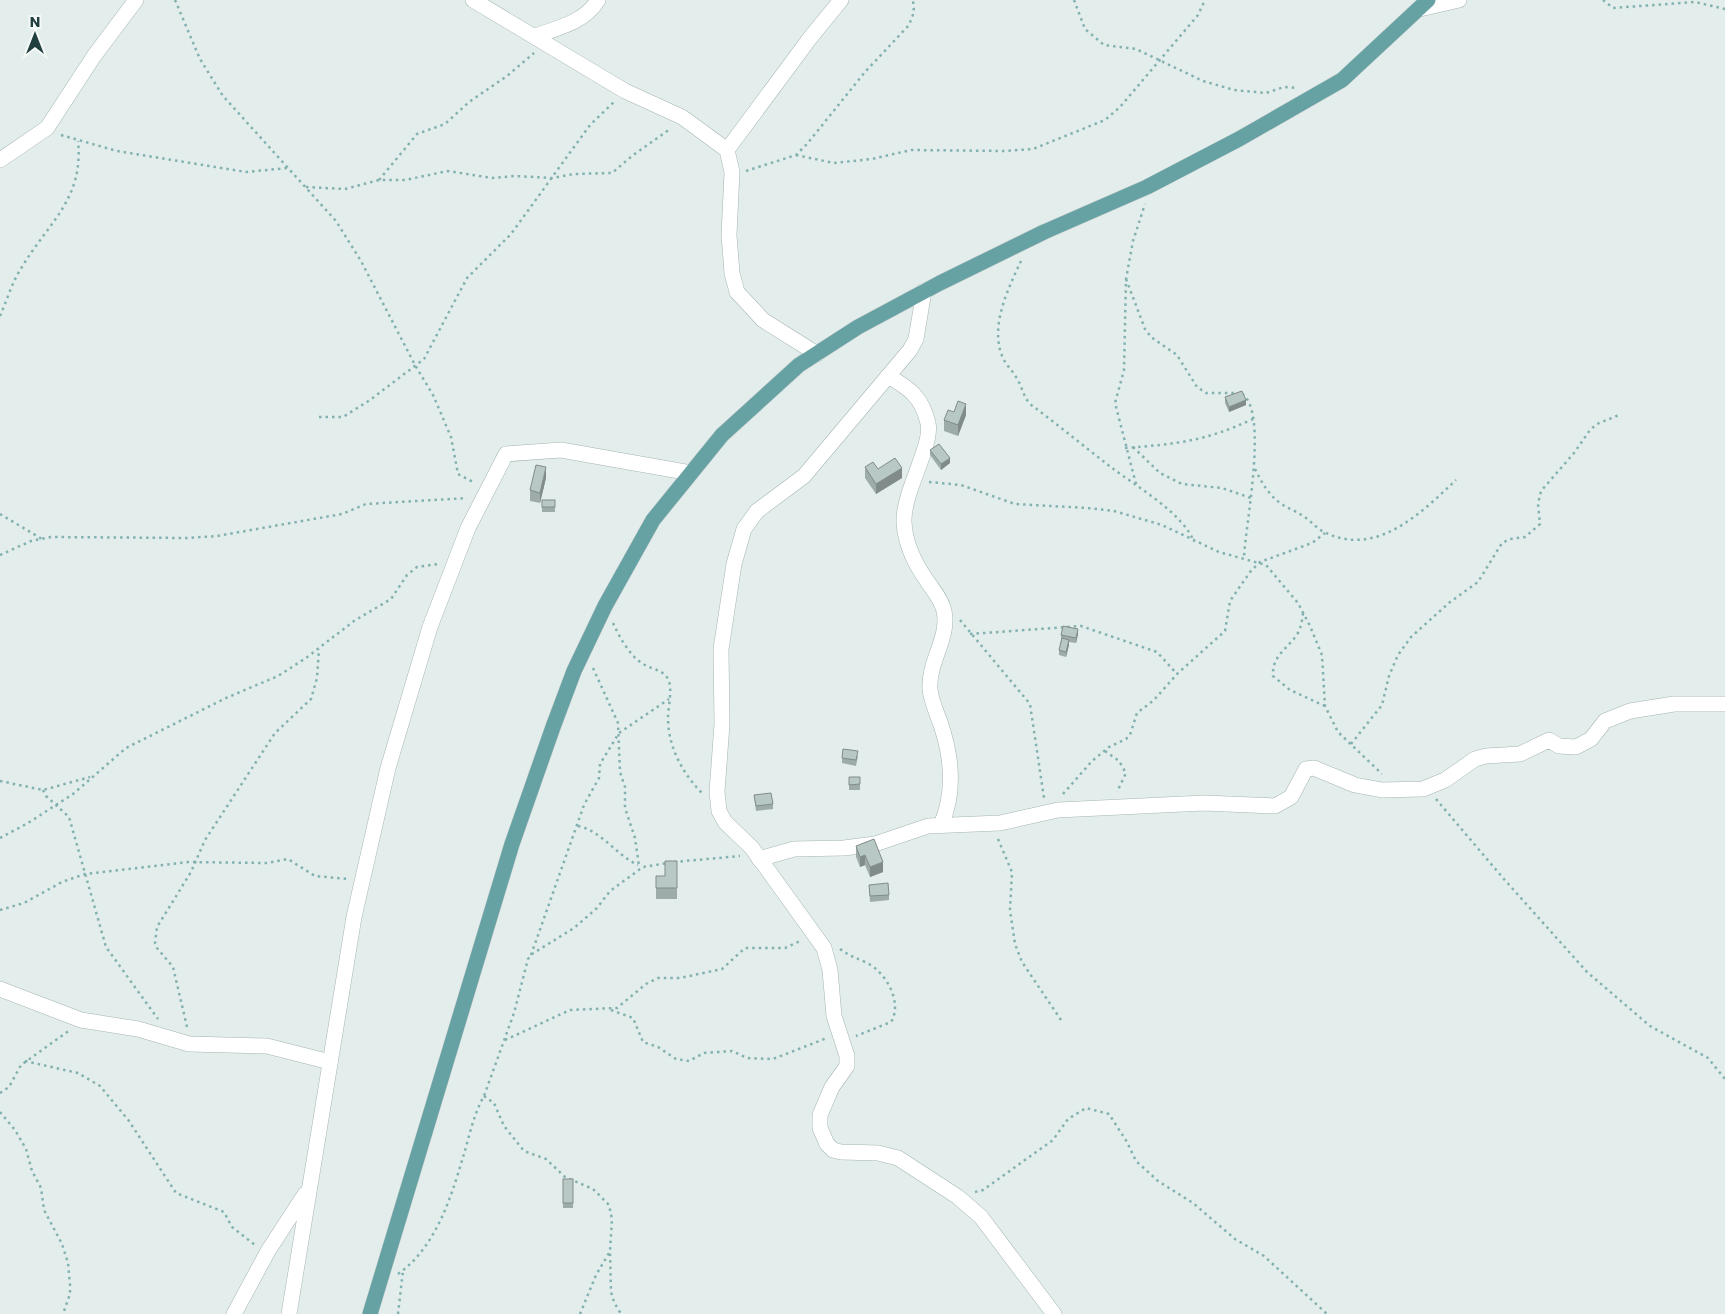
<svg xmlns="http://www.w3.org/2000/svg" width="1725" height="1314" font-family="Poppins,sans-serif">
<rect width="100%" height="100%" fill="#e3edeb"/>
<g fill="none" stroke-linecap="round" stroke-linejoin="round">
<defs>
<g id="minor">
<path d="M 473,0 L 625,91 L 682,117 L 727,150 L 732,172 L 729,235 L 732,273 L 737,292 L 763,320 L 817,354"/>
<path d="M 1420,9 L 1459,0"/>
<path d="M 535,36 C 558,28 585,22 598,0"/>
<path d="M 727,150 L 810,38 L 841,0"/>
<path d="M 0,160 L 47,128 L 94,56 L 136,0"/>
<path d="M 924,291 L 916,339 L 910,350 L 804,476 L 757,511 L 744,529 L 734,564 L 721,649 L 722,724 L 717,792 L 719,811 L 725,822 L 752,848 L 824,948 L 830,970 L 834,1016 L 847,1056 L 847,1066 L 832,1087 L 820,1115 L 820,1128 L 827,1144 L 833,1150 L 841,1152 L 878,1153 L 898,1158 L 958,1197 L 981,1217 L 1054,1314"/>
<path d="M 888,376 C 909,388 922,397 928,423 C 933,446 903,491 904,522 C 905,543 915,564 927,581 C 933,590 942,600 944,611 C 950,637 928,662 930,689 C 931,701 937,713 941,725 C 952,758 955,793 941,825"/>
<path d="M 759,859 L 794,849 L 844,848 L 875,844 L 928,826 L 1000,823 L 1058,810 L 1204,803 L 1275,806 L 1291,797 L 1306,769 L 1314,768 L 1355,785 L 1382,790 L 1423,789 L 1445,780 L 1475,759 L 1486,756 L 1520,754 L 1549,740 L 1559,746 L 1576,747 L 1591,739 L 1605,721 L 1630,711 L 1674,704 L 1725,704"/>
<path d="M 0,989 L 81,1020 L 138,1029 L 189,1044 L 267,1046 L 330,1062"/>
<path d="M 234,1314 L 268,1251 L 305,1194"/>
<path d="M 289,1314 L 354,917 L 388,768 L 430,627 L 468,528 L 506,454 L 561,450 L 691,473"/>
</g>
<path id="major" d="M 370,1314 L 512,844 L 553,727 L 574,671 L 605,606 L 653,520 L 722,435 L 799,365 L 858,327 L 940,283 L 1044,232 L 1147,187 L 1239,139 L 1342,80 L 1428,0"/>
</defs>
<!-- minor casing -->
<use href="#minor" stroke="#a5b5b4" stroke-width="16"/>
<!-- major casing -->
<use href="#major" stroke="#c1c9c9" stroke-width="16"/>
<!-- path -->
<g stroke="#83b1b0" stroke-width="2.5" stroke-dasharray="2.5 4" stroke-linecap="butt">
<path d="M 175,0 L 200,59 L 223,96 L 336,221 L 361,261 L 415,365 L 433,395 L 451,437 L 458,474 L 475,483"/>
<path d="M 1074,0 L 1085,29 L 1104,45 L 1136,49 L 1203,81 L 1234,90 L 1266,93 L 1284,87 L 1297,88"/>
<path d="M 1603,0 L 1613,8 L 1695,2 L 1725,9"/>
<path d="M 61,135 L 117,151 L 246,172 L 288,168"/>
<path d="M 796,155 L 834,163 L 872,159 L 911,150 L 1005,151 L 1033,149 L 1105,120 L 1120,107 L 1198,15 L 1205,0"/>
<path d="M 746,171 L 796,155 L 807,144 L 865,72 L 909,25 L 914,12 L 913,0"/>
<path d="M 379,180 L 417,134 L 445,124 L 469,102 L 507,76 L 534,53"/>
<path d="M 306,187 L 345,189 L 379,180 L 405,180 L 448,171 L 492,178 L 515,176 L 552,178 L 574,174 L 612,173 L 632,156 L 670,129"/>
<path d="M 1021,261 C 1008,289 989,327 1003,358 C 1006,365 1012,370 1016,377 C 1022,386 1023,396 1030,404 C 1058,425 1085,447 1112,468 C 1136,486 1184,514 1194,542"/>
<path d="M 1126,279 L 1145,329 L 1151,337 L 1177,355 L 1197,387 L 1206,393 L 1237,393"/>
<path d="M 0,316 C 7,300 12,282 22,267 C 48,223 84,199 78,141"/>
<path d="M 1242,394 C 1269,411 1245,527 1244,557"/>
<path d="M 319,417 L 343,417 L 370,400 L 424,359 L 467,278 L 511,234 L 590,125 L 615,101"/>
<path d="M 1133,447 L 1160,473 L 1182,484 L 1222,488 L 1251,498"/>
<path d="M 1125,448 C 1177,444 1206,441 1253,419"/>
<path d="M 1255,469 C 1262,483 1269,496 1283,505 C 1289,509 1296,511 1303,516 C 1310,520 1316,528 1324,532 C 1376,558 1420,514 1456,480"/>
<path d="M 929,482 L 961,485 L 1015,504 L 1087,508 L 1114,511 L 1162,525 L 1219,552 L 1266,565 L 1298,603 L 1310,626 L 1322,655 L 1325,706 L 1338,732 L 1382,774"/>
<path d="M 1136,484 L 1115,403 L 1124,370 L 1126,279 L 1133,241 L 1145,204"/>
<path d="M 0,514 L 42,539"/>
<path d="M 0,555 L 31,541 L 51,537 L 187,538 L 217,536 L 342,514 L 366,504 L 467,498"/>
<path d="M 1303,613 C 1302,621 1301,629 1296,636 C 1286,650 1272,656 1273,676 L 1290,690 L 1325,706"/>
<path d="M 960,620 L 1030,704 L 1044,798"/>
<path d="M 613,623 C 620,638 630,657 645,665 C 654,670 663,670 668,679 C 673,689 668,707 668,718 C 668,746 682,773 702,793"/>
<path d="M 970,634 L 1081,626 L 1157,652 L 1177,674"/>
<path d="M 593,668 L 618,723 L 620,772 L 625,787 L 625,808 L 635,838 L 639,866"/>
<path d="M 1351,744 L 1382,705 L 1389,676 L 1398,655 L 1411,637 L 1450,602 L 1478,582 L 1502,543 L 1510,539 L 1525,537 L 1540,524 L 1538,504 L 1541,491 L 1574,453 L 1590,430 L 1597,424 L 1619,415"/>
<path d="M 1105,751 L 1119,761 L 1126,773 L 1117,792"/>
<path d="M 0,781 L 43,790 L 90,777"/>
<path d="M 43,790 L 46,796 L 69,817 L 106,947 L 158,1019"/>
<path d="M 1063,794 L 1092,761 L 1109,747 L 1126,739 L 1130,735 L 1137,713 L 1154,700 L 1177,674 L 1225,631 L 1230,601 L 1250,572 L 1260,562 L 1312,543 L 1325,533"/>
<path d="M 1436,799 L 1503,878 L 1587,972 L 1650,1026 L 1708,1058 L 1725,1079"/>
<path d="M 578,826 C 602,831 616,855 638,865"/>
<path d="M 0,838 L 28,823 L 73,794 L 126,748 L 226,698 L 278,676 L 306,658 L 354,621 L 391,599 L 407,575 L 417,567 L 438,564"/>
<path d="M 998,839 L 1012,872 L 1010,910 L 1015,944 L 1022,962 L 1061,1020"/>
<path d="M 674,862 L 740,856"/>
<path d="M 0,910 L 24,903 L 62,882 L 85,874 L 188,862 L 267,863 L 288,859 L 315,876 L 348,879"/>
<path d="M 840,949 C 849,956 857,958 867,963 C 886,972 903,1003 891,1022 L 856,1036"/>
<path d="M 531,955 L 584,805 L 599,778 L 600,764 L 619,733 L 669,699"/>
<path d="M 611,1010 L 633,1018 L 643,1042 L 658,1047 L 676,1059 L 689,1061 L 704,1053 L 732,1051 L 747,1058 L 773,1059 L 827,1038"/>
<path d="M 187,1027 L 173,967 L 157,948 L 155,943 L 157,927 L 191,872 L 205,840 L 275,733 L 311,699 L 317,678 L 319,649"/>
<path d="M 505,1040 L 570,1010 L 617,1008 L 646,984 L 658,978 L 680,978 L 722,969 L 745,948 L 785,948 L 800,941"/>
<path d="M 25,1061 L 78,1073 L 100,1086 L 129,1121 L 176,1193 L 224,1212 L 232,1227 L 255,1245"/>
<path d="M 0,1093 L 9,1087 L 21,1065 L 70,1030"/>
<path d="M 484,1096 L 494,1103 L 504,1126 L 524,1151 L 546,1159 L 565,1177 L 593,1189 L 609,1205 L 612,1219 L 610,1251 L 611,1292 L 614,1302 L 621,1314"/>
<path d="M 0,1112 L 15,1130 L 26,1149 L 32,1171 L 41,1188 L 44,1210 L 62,1244 L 68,1263 L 70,1285 L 70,1294 L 63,1314"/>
<path d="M 975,1192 L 983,1190 L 1053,1140 L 1068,1119 L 1086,1108 L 1109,1114 L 1127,1142 L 1136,1161 L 1158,1181 L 1193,1203 L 1235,1239 L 1264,1256 L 1327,1314"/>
<path d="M 398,1274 C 438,1246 453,1191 466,1147 C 471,1129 475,1112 484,1096 L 514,1013 L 528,959 L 532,954 L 574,928 L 597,908 L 610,891 L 643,867 L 668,863"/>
<path d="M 398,1314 L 403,1271"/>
<path d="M 580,1314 L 596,1275 L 609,1253"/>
</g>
<!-- minor -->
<use href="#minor" stroke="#fff" stroke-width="15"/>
<!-- major -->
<use href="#major" stroke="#66a2a4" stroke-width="15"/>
</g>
<!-- wall -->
<g fill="#9eaca9">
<path d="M 1225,397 L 1246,405 L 1229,412 L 1225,403 Z"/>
<path d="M 966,415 L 958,436 L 944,431 L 944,420 Z"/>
<path d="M 930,450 L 950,463 L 941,470 L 930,455 Z"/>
<path d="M 865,467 L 878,469 L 902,478 L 876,494 L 865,478 Z"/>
<path d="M 546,478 L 540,503 L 530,501 L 530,490 Z"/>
<rect x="542" y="500" width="13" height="12"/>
<path d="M 1078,634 L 1076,643 L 1069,642 L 1069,645 L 1066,657 L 1059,655 L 1059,650 L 1061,640 L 1061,635 Z"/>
<path d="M 858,756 L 856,766 L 842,763 L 842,758 Z"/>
<path d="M 849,777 L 860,784 L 860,790 L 849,790 Z"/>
<path d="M 754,795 L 773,804 L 773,809 L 756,811 Z"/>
<path d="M 856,846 L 883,872 L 870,877 L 865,865 L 860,867 L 856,857 Z"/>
<path d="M 677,861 L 677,899 L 656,899 L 656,876 L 665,876 Z"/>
<path d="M 869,885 L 889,895 L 889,900 L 870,902 Z"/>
<rect x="563" y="1179" width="10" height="29"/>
</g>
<!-- shaded-wall -->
<g fill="#818c8a">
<path d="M 1246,400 L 1246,405 L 1229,412 L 1229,407 Z"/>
<path d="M 966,404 L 966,415 L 958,436 L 958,425 Z"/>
<path d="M 950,458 L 950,463 L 941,470 L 941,464 Z"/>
<path d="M 546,467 L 546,478 L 540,503 L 540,493 Z"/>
<path d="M 902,468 L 902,478 L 876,494 L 876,484 Z"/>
<path d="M 1078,629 L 1078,634 L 1076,643 L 1076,638 Z"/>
<path d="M 1069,640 L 1069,645 L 1066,657 L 1066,652 Z"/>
<path d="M 865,855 L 865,865 L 860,867 L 860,857 Z"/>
<path d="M 883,862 L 883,872 L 870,877 L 870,867 Z"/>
</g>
<!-- building -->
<g fill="#b8c8c5" stroke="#818c8a">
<path d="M 1242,391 L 1246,400 L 1229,407 L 1225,397 Z"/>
<path d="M 958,401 L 966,404 L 958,425 L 944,420 L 948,410 L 954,412 Z"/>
<path d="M 939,444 L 950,458 L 941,464 L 930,450 Z"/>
<path d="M 895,458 L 902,468 L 876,484 L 865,467 L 873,462 L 878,469 Z"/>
<path d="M 536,465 L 546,467 L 540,493 L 530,490 Z"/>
<rect x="542" y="500" width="13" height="7"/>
<path d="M 1063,626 L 1078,629 L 1076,638 L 1061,635 Z"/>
<path d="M 1062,638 L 1069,640 L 1066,652 L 1059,650 Z"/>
<path d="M 843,749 L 858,751 L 856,760 L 842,758 Z"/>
<path d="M 849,777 L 860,777 L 860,784 L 849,785 Z"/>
<path d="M 771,793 L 773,804 L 756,806 L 754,795 Z"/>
<path d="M 874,839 L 883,862 L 870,867 L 865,855 L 860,857 L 856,846 Z"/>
<path d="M 665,861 L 677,861 L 677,888 L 656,888 L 656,876 L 665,876 Z"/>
<path d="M 888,883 L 889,895 L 870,896 L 869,885 Z"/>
<rect x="563" y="1179" width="10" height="24"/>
</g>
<!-- north arrow -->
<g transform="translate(35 35)" stroke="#f4f9f8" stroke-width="4" paint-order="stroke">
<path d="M0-4L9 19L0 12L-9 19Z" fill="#223f3f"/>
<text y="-8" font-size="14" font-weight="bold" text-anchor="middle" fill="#223f3f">N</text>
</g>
</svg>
